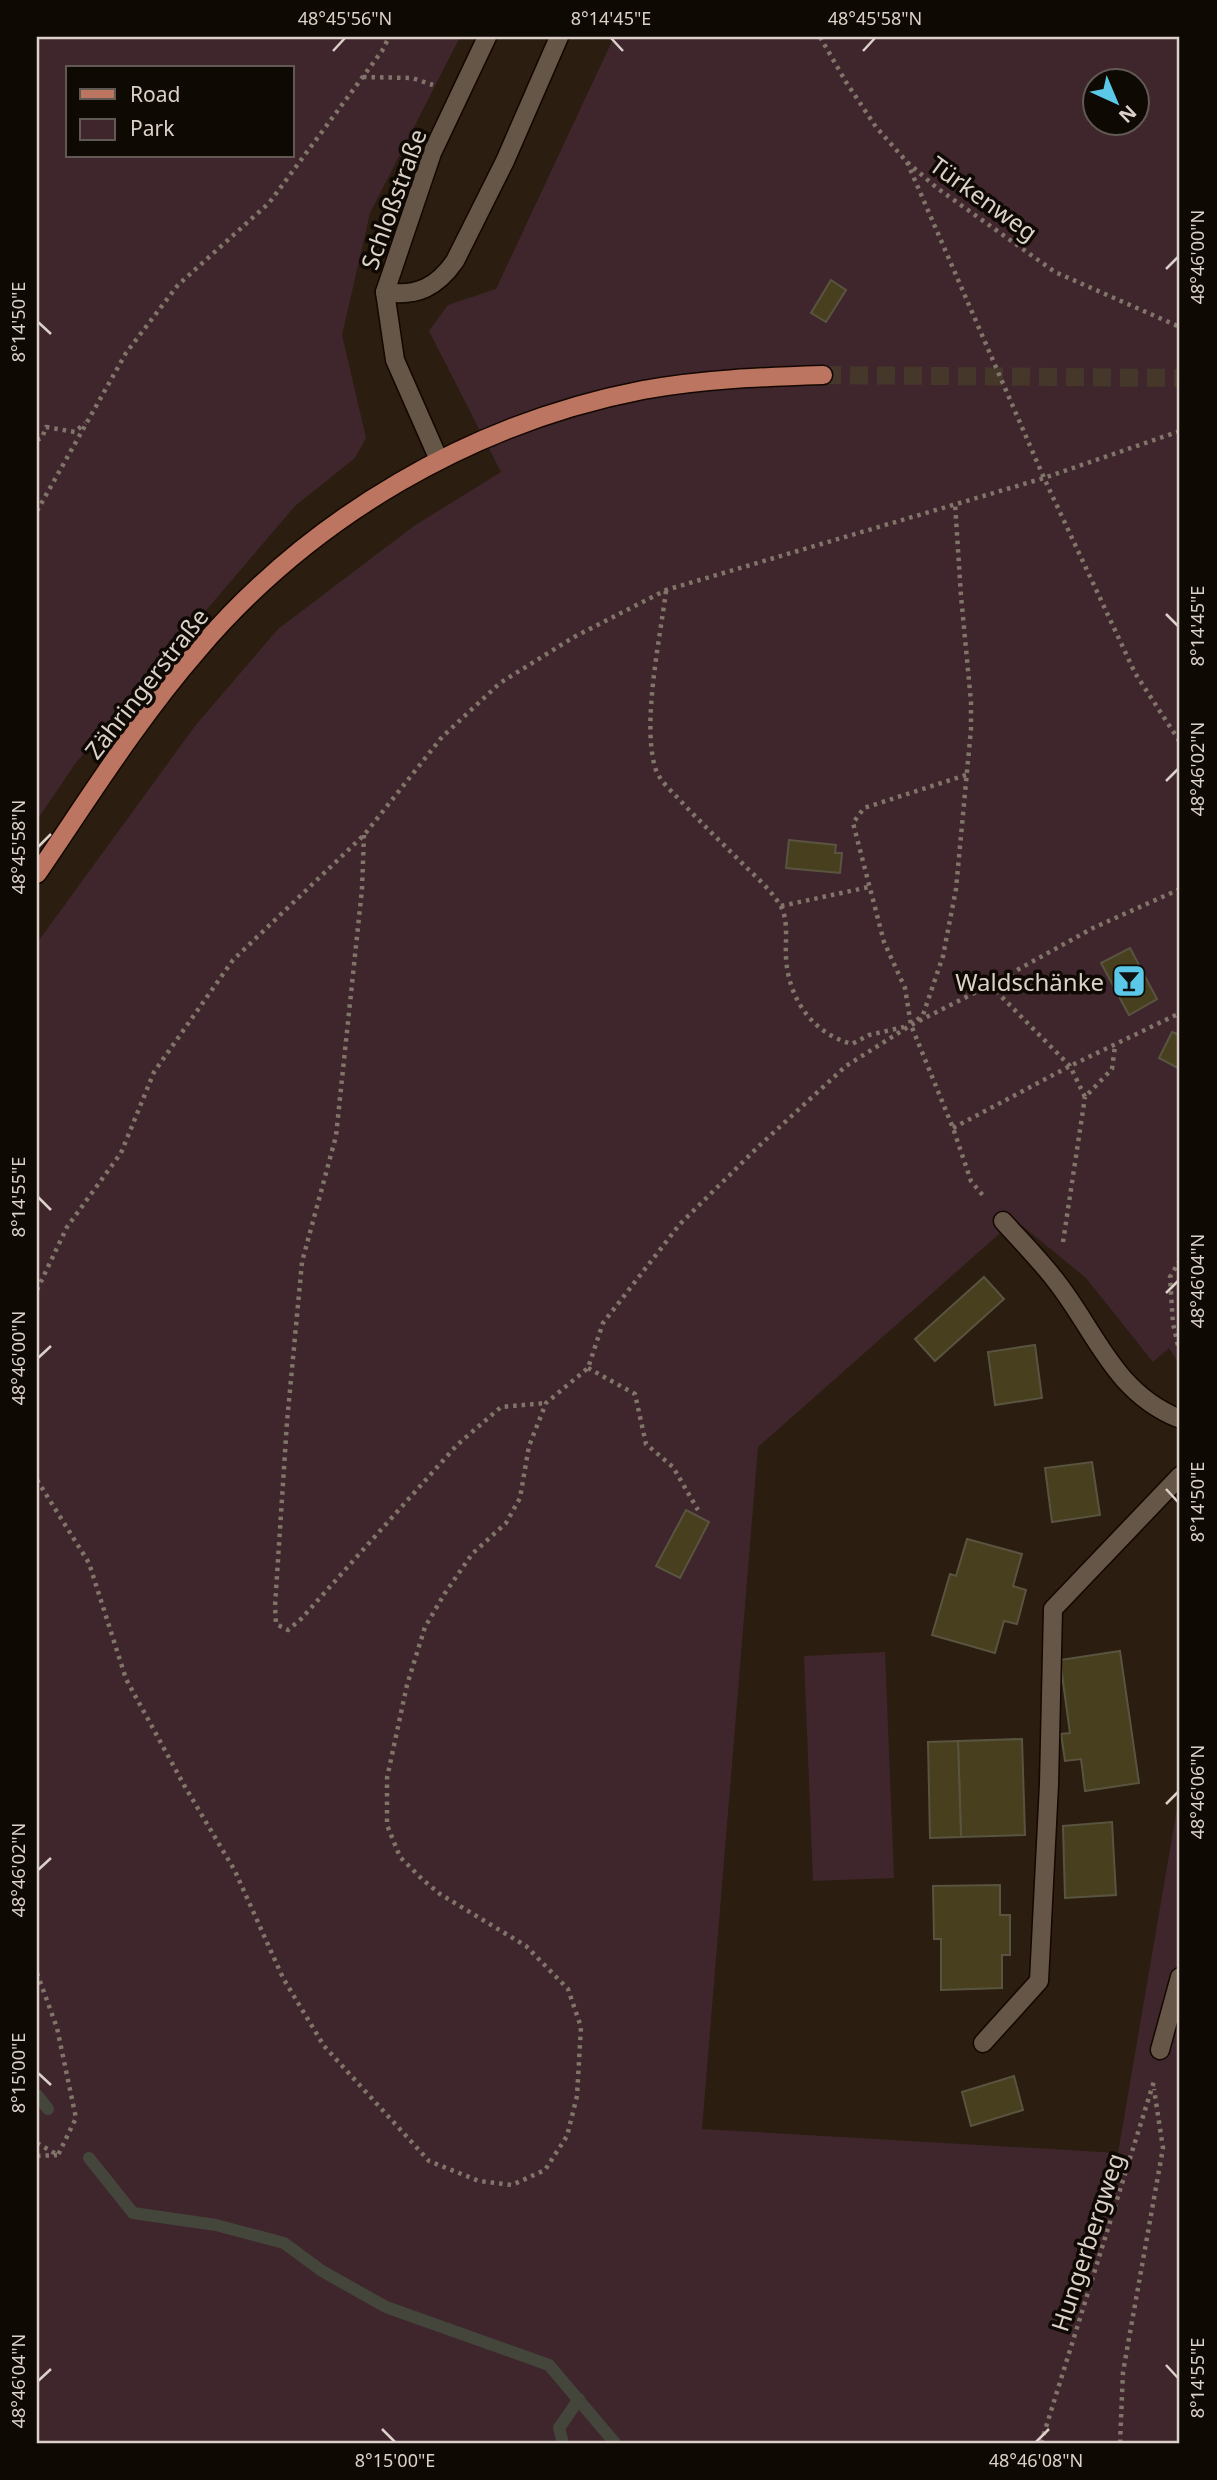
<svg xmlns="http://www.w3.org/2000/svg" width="1217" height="2480" font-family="'Noto Sans',sans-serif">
<rect width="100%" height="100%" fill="#2b1d0f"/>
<!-- green -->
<g fill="#3f262d" fill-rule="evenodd">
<path d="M 37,37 L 460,37 L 370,213 L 342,335 L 366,438 L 355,458 L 295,506 L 75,764 L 37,820 ZM 68,68 L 292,68 L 292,156 L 68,156 Z"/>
<path d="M 614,37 L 1180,37 L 1180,1365 L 1169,1348 L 1153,1362 L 1086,1278 L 1015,1220 L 758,1447 L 702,2129 L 1118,2153 L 1180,1791 L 1180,2443 L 37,2443 L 37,943 L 195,726 L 278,629 L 414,526 L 501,472 L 429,331 L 448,305 L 496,289 ZM 1094,80 L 1136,80 L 1136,122 L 1094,122 Z"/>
<path d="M 885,1652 L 894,1878 L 813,1881 L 804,1656 Z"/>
</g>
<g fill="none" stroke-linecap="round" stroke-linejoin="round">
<!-- stream -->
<g stroke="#44463c" stroke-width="12">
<path d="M 37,2095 L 48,2109"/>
<path d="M 89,2158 L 133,2213 L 216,2225 L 284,2243 L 322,2271 L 386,2307 L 549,2365 L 615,2443"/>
<path d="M 563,2443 L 559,2428 L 579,2399"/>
</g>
</g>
<!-- building -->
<g fill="#473f1e" stroke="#595440" stroke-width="2">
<path d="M 831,280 L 846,290 L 826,322 L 811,313 Z"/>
<path d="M 789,840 L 836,845 L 835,853 L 842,853 L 840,873 L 786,868 Z"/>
<path d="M 1130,948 L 1157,999 L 1129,1015 L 1101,963 Z"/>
<path d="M 1172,1032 L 1180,1035 L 1180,1069 L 1159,1058 Z"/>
<path d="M 984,1277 L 1004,1299 L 935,1361 L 915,1339 Z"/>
<path d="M 1035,1345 L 1042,1398 L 995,1405 L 988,1352 Z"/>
<path d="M 1092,1462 L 1100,1515 L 1052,1522 L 1045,1468 Z"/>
<path d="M 686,1510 L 709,1522 L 680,1578 L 656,1566 Z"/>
<path d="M 967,1539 L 1022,1554 L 1013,1586 L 1026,1590 L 1017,1624 L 1004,1621 L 995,1653 L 932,1635 L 950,1574 L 956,1576 Z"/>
<path d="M 1120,1651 L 1139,1783 L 1085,1791 L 1081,1759 L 1065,1761 L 1061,1734 L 1070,1733 L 1060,1660 Z"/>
<path d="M 1022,1739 L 1025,1835 L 961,1837 L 958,1741 Z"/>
<path d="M 958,1741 L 961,1837 L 930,1838 L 928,1742 Z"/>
<path d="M 1112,1822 L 1116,1895 L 1065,1898 L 1063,1826 Z"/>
<path d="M 1000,1885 L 1000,1915 L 1010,1915 L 1010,1955 L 1002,1955 L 1002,1988 L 941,1990 L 941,1939 L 934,1939 L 933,1886 Z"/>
<path d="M 1014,2076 L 1023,2110 L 971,2126 L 962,2092 Z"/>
</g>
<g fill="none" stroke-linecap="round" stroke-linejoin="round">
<!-- major-tunnel -->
<path stroke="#45382b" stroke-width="18" stroke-dasharray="18 9" stroke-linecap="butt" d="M 823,375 L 1180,378"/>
<defs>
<g id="minor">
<path d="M 385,292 C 417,297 437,287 455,261 L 505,161 L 559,37"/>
<path d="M 439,460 L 395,360 L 385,292 L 432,153 L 487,37"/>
<path d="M 1003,1221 C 1021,1241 1040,1260 1056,1281 C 1096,1332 1114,1392 1178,1418"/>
<path d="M 983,2043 L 1039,1981 L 1049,1784 L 1053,1609 L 1180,1476"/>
<path d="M 1160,2050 L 1180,1977"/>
</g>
<path id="major" d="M 37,874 C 89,798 138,719 198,650 C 311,517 472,423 643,390 C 703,379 763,377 823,375"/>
</defs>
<!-- minor casing -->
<use href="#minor" stroke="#130700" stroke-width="21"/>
<!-- major casing -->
<use href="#major" stroke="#130700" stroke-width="21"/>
<!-- path -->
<g stroke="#81756a" stroke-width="4.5" stroke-dasharray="3.5 5" stroke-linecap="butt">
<path d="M 820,37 L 846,82 L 876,127 L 907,162 L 937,188 L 1055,272 L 1180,327"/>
<path d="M 363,77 L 412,78 L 433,85"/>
<path d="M 907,162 L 1044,478 L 1135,673 L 1180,742"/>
<path d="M 37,440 L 42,438 L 46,427 L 75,432 L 85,423"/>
<path d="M 37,511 L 126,353 L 178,285 L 269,203 L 382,51 L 389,37"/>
<path d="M 666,591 C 660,639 642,722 655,767 C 658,778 668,788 676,796 C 698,820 721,842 744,865 C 756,877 771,890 780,905 C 789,919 785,941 786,957 C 788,997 811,1033 852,1044 L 869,1035 L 904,1027"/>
<path d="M 966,775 L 864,808 L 853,823 L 884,942 L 905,988 L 911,1025 L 953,1128 L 971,1181 L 985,1198"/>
<path d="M 364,835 L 362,889 L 336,1136 L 302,1262 L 287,1422 L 275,1606 L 276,1624 L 288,1630 L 301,1619 L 457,1445 L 501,1407 L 546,1403"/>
<path d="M 781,906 L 869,887"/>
<path d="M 990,985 L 1070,1066 L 1085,1097 L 1112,1069 L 1115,1046"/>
<path d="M 917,1020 L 923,1015 L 943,956 L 956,889 L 971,729 L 971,702 L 961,596 L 955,503"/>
<path d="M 953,1128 L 1070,1066 L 1180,1013"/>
<path d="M 1063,1242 L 1085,1097"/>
<path d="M 1180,1260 L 1170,1277 L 1173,1324 L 1180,1354"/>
<path d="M 37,1290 L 67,1227 L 121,1153 L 154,1072 L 233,960 L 364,835 L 442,737 L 500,683 L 574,637 L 666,590 L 1044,478 L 1180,431"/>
<path d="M 588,1368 L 635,1394 L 646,1444 L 673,1467 L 698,1510"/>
<path d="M 37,1480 L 89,1563 L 126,1679 L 184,1785 L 235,1871 L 283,1978 L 324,2046 L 429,2161 L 479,2181 L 512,2185 L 545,2170 L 567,2136 L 577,2096 L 581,2027 L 568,1989 L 526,1946 L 440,1894 L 423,1880 L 400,1857 L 387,1825 L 387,1778 L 407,1685 L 425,1627 L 445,1593 L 472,1554 L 506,1523 L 520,1498 L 529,1446 L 546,1403 L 588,1368 L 603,1323 L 680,1224 L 760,1145 L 846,1066 L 911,1025 L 990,985 L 1093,928 L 1180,889"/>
<path d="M 37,1973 L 57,2028 L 76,2118 L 58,2155"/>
<path d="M 37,2143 L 58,2155"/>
<path d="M 37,2156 L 57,2155"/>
<path d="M 1041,2443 L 1155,2078"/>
<path d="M 1120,2443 L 1123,2372 L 1163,2148 L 1154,2089"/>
</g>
<!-- minor -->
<use href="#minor" stroke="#665647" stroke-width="18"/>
<!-- major -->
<use href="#major" stroke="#bc7560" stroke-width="18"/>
</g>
<!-- ticks -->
<path fill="none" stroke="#dbd1c9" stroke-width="2.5" d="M 611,38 L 623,51M 333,51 L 345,38M 863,51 L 875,38M 1166,269 L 1178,257M 38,322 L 51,334M 1166,614 L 1178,626M 1166,781 L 1178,769M 38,847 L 51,834M 38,1197 L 51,1210M 1166,1293 L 1178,1281M 38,1358 L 51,1346M 1166,1489 L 1178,1502M 1166,1804 L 1178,1792M 38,1870 L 51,1858M 38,2073 L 51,2085M 1166,2365 L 1178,2378M 38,2381 L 51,2369M 382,2429 L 395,2442M 1036,2442 L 1049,2429"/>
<!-- icons -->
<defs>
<symbol id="bar-square" viewBox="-11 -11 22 22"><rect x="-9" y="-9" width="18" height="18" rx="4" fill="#5bc8e7" stroke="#0f0904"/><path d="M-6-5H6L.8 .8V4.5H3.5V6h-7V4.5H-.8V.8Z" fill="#111"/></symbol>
</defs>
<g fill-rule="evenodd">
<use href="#bar-square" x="1110" y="962" width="38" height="38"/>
</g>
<g text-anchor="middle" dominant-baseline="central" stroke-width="7" stroke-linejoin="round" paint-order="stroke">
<!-- street labels -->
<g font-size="24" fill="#dbd1c9" stroke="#0f0904">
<text transform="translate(984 198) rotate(36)">Türkenweg</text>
<text transform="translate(393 199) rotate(-70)">Schloßstraße</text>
<text transform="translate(146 683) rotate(-52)">Zähringerstraße</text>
<text transform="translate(1087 2242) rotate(-72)">Hungerbergweg</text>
</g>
<!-- poi labels -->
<g font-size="24" fill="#dbd1c9" stroke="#0f0904" text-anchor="end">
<text x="1104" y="981">Waldschänke</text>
</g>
</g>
<!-- border -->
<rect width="1217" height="2480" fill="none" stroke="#0f0904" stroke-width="77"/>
<!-- legend -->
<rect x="66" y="66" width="228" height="91" fill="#0f0904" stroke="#615953" stroke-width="2"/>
<rect x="80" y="89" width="35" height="10" fill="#bc7560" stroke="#615953" stroke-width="2"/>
<text x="130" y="102" font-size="21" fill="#dbd1c9">Road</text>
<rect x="80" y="119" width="35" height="21" fill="#3f262d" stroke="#615953" stroke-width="2"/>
<text x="130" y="136" font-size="21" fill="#dbd1c9">Park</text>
<!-- north arrow -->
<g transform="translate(1116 102) rotate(136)"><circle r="33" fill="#0f0904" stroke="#615953" stroke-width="2"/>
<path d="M0-5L12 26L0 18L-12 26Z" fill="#5bc8e7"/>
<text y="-10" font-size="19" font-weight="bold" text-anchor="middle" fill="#dbd1c9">N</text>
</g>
<rect x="38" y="38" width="1140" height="2404" fill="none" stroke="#dbd1c9" stroke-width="2.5"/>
<g font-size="18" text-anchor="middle" fill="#dbd1c9">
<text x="345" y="25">48°45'56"N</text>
<text x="611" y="25">8°14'45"E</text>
<text x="875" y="25">48°45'58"N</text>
<text transform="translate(1198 257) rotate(-90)" y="6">48°46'00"N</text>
<text transform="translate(19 322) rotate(-90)" y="6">8°14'50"E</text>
<text transform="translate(1198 626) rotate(-90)" y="6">8°14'45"E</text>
<text transform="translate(1198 769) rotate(-90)" y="6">48°46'02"N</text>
<text transform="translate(19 847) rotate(-90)" y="6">48°45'58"N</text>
<text transform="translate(19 1197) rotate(-90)" y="6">8°14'55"E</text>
<text transform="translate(1198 1281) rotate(-90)" y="6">48°46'04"N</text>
<text transform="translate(19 1358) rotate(-90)" y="6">48°46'00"N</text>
<text transform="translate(1198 1502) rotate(-90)" y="6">8°14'50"E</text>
<text transform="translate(1198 1792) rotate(-90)" y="6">48°46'06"N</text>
<text transform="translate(19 1870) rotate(-90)" y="6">48°46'02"N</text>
<text transform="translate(19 2073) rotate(-90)" y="6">8°15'00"E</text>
<text transform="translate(1198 2378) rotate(-90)" y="6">8°14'55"E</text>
<text transform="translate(19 2381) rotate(-90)" y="6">48°46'04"N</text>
<text x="395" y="2467">8°15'00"E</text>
<text x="1036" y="2467">48°46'08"N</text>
</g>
</svg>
